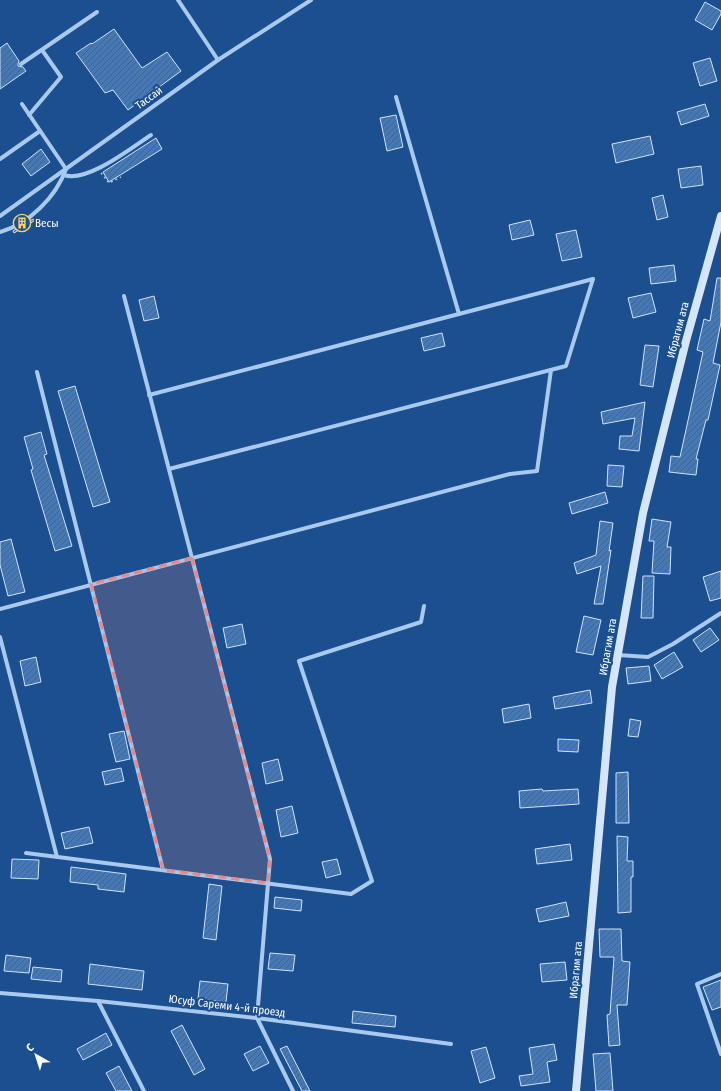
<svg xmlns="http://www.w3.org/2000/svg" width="721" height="1091" font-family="'Fira Sans Condensed',sans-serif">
<defs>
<pattern id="building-hatch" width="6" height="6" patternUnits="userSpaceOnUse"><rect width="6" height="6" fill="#4478b7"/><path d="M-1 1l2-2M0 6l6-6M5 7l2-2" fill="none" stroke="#486282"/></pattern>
</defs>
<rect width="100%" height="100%" fill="#1b4f8f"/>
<!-- building -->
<g fill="url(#building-hatch)" stroke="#cfe3fa">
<path d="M 705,2 L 721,11 L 721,14 L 712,30 L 695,20 Z"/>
<path d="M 114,29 L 142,68 L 167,52 L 181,71 L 128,110 L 113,90 L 105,93 L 76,53 L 91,43 L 92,44 Z"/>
<path d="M 7,43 L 19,61 L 18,64 L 18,66 L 23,67 L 26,71 L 0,89 L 0,48 Z"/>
<path d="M 710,58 L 717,81 L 700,86 L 693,63 Z"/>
<path d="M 705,104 L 709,116 L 681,125 L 677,112 Z"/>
<path d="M 396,115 L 403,147 L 387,151 L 380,118 Z"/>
<path d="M 650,136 L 654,154 L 616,163 L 612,144 Z"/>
<path d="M 156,138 L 162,149 L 109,182 L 103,172 Z"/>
<path d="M 41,149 L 50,162 L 31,176 L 22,164 Z"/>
<path d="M 701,166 L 703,185 L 681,188 L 678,169 Z"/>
<path d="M 663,195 L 668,217 L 657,220 L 652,198 Z"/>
<path d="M 33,219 L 34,221 L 14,233 L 13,231 Z"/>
<path d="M 530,220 L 534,235 L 512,240 L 509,225 Z"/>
<path d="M 576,230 L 582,257 L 562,261 L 556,234 Z"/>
<path d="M 674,265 L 676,281 L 651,284 L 649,268 Z"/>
<path d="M 717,278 L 721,278 L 721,322 L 713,363 L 720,365 L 708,420 L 706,420 L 696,459 L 698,459 L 696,475 L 669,472 L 671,456 L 680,457 L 703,352 L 697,350 L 704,319 L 710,321 Z"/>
<path d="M 651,293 L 656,312 L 633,318 L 628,298 Z"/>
<path d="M 154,296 L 159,318 L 144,321 L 139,300 Z"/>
<path d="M 442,333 L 445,346 L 424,351 L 421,338 Z"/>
<path d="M 645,345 L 659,346 L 653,387 L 640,385 Z"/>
<path d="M 75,386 L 110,502 L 93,507 L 58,391 Z"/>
<path d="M 645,402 L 639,451 L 619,449 L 620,436 L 632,436 L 635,418 L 603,424 L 601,412 Z"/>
<path d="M 41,432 L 47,454 L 44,455 L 72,546 L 55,551 L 31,470 L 33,469 L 24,437 Z"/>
<path d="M 608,465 L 624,466 L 622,487 L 607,486 Z"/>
<path d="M 605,492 L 608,503 L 572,514 L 569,503 Z"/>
<path d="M 652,519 L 671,522 L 667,547 L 671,547 L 670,574 L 652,573 L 654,541 L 649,541 Z"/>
<path d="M 600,521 L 613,523 L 609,551 L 611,550 L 603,604 L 594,604 L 601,566 L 577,574 L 574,563 L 596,555 Z"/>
<path d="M 11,539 L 25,592 L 8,596 L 0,565 L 0,542 Z"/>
<path d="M 721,571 L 721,598 L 710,601 L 703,577 Z"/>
<path d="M 643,576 L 654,576 L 653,618 L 641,618 Z"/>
<path d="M 584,616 L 601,620 L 593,655 L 576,652 Z"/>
<path d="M 242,624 L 246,644 L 227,648 L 223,628 Z"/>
<path d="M 710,628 L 719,640 L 701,652 L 693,640 Z"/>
<path d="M 674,652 L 683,667 L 662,679 L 654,665 Z"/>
<path d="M 36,657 L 41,682 L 25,686 L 20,661 Z"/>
<path d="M 649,666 L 651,681 L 628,684 L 626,668 Z"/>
<path d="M 590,690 L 592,703 L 555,709 L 553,697 Z"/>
<path d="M 529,704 L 531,718 L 504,723 L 502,709 Z"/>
<path d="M 630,719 L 641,721 L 638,737 L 628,736 Z"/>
<path d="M 124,731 L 130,759 L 116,762 L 109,734 Z"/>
<path d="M 558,739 L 579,740 L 578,752 L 558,751 Z"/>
<path d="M 278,759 L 283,780 L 266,784 L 262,763 Z"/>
<path d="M 121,768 L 124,781 L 105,785 L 102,772 Z"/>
<path d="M 628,772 L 629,823 L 616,823 L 616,773 Z"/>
<path d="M 542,789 L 543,791 L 578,789 L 579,804 L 520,808 L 519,791 Z"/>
<path d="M 292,806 L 298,833 L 281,837 L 276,810 Z"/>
<path d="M 89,827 L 93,843 L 65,849 L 61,833 Z"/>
<path d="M 617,836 L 628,837 L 627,861 L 633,861 L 633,877 L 631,877 L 631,912 L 618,913 Z"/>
<path d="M 570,844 L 572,860 L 537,864 L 535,849 Z"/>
<path d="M 12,859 L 39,860 L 38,879 L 11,878 Z"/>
<path d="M 337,859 L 341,874 L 326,878 L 322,862 Z"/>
<path d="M 71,867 L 126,874 L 124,892 L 98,889 L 98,885 L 70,882 Z"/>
<path d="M 209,884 L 222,886 L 216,940 L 203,938 Z"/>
<path d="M 275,897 L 302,900 L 301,911 L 274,908 Z"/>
<path d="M 566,902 L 569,916 L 539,922 L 536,909 Z"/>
<path d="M 599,929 L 621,929 L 622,961 L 630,962 L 627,1005 L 617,1005 L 620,1045 L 609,1046 L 607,1015 L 610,1014 L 614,957 L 600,957 Z"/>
<path d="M 270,953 L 295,955 L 293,971 L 268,969 Z"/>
<path d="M 6,955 L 31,958 L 29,973 L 4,971 Z"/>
<path d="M 565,962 L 567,980 L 542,982 L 540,964 Z"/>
<path d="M 90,964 L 144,971 L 142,990 L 88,984 Z"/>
<path d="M 33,967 L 62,970 L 61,982 L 31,979 Z"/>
<path d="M 721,980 L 721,1007 L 712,1010 L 703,987 Z"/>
<path d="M 200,981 L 228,984 L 226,1002 L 198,999 Z"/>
<path d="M 353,1011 L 396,1016 L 395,1027 L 352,1023 Z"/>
<path d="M 182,1025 L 205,1069 L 194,1075 L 171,1031 Z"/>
<path d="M 106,1033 L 112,1045 L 83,1060 L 77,1049 Z"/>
<path d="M 554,1044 L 557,1060 L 547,1062 L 550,1082 L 521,1086 L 519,1076 L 533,1074 L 529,1048 Z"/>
<path d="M 260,1046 L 269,1063 L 253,1071 L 244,1054 Z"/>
<path d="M 287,1046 L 310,1091 L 302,1091 L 280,1049 Z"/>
<path d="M 486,1047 L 495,1078 L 480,1083 L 471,1051 Z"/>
<path d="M 610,1053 L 613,1091 L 596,1091 L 593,1054 Z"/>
<path d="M 119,1066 L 132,1091 L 116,1091 L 106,1073 Z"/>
</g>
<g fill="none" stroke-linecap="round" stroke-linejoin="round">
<!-- path -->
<path stroke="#a9c9ee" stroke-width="1.5" stroke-dasharray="2 3" stroke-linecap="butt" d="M 101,173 L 109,183 L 121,177"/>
<!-- street -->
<g stroke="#a9c9ee" stroke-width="4">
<path d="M 178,0 L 218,60"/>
<path d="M 21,64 L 97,12"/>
<path d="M 396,97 L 459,314"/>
<path d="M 29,115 L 61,77 L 42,50"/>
<path d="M 0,159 L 40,131"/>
<path d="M 64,175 C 87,183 131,148 151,135"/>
<path d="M 0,216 L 218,60 L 311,0"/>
<path d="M 0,232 C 29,224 56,197 66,169 L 22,104"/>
<path d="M 124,296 L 270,859 L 257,1018 L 293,1091"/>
<path d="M 37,372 L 163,870"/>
<path d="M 149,395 L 593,279"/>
<path d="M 169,469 L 566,366 L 593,279"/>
<path d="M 0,609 L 510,474 L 537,471 L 551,370"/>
<path d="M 0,637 L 57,857"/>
<path d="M 618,655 L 648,657 L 673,644 L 721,613"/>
<path d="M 26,853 L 351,894 L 372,881 L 299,661 L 421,622 L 424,606"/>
<path d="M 721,974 L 697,984 L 721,1054"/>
<path d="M 0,993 L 98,1001 L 257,1018 L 451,1044"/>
<path d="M 98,1001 L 144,1091"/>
</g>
<!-- secondary -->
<path stroke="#d6e6fa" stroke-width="8" d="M 576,1091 L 612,687 L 643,513 L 686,341 L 721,216"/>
</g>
<!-- marked area -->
<path fill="#e88989" fill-opacity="0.2" stroke="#e88989" stroke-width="3" stroke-dasharray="8 5" stroke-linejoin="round" d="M 192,558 L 270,859 L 268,883 L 163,870 L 91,584 Z"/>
<!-- icons -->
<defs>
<symbol id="building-ring" viewBox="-11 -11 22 22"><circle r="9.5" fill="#1b4f8f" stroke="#ffd166" stroke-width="1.5"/><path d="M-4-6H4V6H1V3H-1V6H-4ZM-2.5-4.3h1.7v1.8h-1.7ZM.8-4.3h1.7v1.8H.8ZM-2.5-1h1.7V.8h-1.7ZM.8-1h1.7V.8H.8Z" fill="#ffd166"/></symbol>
</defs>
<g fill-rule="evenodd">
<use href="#building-ring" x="12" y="213" width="20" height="20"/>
</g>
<g text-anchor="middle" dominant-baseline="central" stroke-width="4" stroke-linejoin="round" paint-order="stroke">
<!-- street labels -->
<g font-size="11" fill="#fff" stroke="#1b4f8f">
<text transform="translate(149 98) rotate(-36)">Тассай</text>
<text transform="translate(678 330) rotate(-75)">Ибрагим ата</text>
<text transform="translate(608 647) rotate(-80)">Ибрагим ата</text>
<text transform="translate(576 970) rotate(-85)">Ибрагим ата</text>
<text transform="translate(227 1006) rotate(7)">Юсуф Сареми 4-й проезд</text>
</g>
<!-- poi labels -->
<g font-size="11" fill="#fff" stroke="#1b4f8f" text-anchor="start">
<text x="35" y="223">Весы</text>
</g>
</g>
<!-- north arrow -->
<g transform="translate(36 1055) rotate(321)" stroke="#1b4f8f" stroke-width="3" paint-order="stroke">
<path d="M0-3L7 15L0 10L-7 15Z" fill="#ffffff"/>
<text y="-6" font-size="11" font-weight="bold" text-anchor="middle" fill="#ffffff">С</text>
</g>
</svg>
